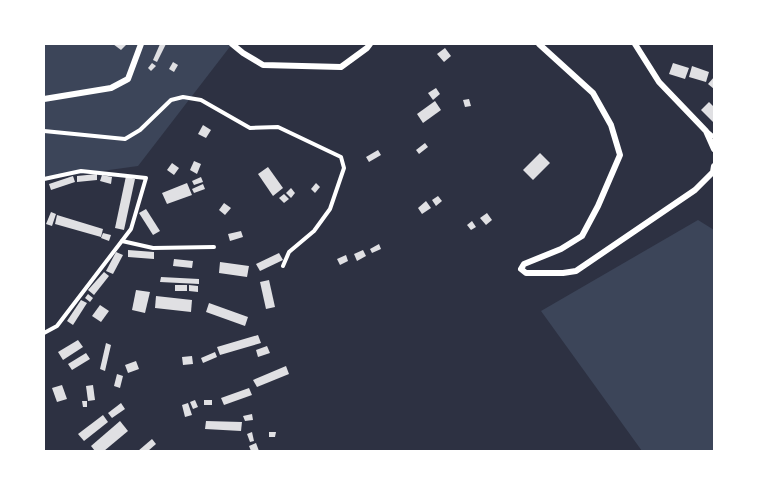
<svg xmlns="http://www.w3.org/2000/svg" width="758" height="495" font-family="Montserrat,sans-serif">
<rect width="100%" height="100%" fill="#2d3142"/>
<!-- green -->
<g fill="#3c4559">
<path d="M 44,44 L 232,44 L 138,166 L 44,179 Z"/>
<path d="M 698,220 L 714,230 L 714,451 L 642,451 L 541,311 Z"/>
</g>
<!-- building -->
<g fill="#e0e0e3">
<path d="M 113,44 L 127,44 L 121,50 Z"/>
<path d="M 160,44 L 166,44 L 157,62 L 153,60 Z"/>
<path d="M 445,48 L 451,56 L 444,62 L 437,54 Z"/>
<path d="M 173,62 L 178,65 L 174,72 L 169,69 Z"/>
<path d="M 152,63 L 156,66 L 151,71 L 148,68 Z"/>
<path d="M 673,63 L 689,68 L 685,79 L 669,74 Z"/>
<path d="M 692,66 L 709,72 L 706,82 L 689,77 Z"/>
<path d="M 714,77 L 714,89 L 708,84 Z"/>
<path d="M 436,88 L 440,94 L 433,100 L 428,93 Z"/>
<path d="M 469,99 L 471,106 L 465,107 L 463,100 Z"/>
<path d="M 435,101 L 441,110 L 423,123 L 417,114 Z"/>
<path d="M 709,102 L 714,107 L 714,123 L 701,110 Z"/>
<path d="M 203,125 L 211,130 L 206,138 L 198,134 Z"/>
<path d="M 425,143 L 428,147 L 419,154 L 416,150 Z"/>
<path d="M 378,150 L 381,155 L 369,162 L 366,157 Z"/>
<path d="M 540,153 L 550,163 L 533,180 L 523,170 Z"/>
<path d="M 194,161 L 201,164 L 197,174 L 190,170 Z"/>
<path d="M 172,163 L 179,168 L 174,175 L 167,170 Z"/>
<path d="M 268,167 L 283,188 L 273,196 L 258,174 Z"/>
<path d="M 97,174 L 97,180 L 77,182 L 77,176 Z"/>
<path d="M 102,175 L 112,177 L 111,184 L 100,181 Z"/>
<path d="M 73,176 L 75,182 L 51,190 L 49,184 Z"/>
<path d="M 126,176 L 135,179 L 124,230 L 115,228 Z"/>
<path d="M 201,177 L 203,182 L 194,185 L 192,181 Z"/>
<path d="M 187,183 L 192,195 L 167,204 L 162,193 Z"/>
<path d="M 316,183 L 320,187 L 315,193 L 311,189 Z"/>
<path d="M 203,184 L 205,189 L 194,193 L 192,189 Z"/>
<path d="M 291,188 L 295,193 L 291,198 L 286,193 Z"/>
<path d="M 284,194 L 289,199 L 284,203 L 279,198 Z"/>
<path d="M 438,196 L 442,201 L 436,206 L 432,200 Z"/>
<path d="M 426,201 L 431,208 L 422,214 L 418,208 Z"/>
<path d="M 224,203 L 231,208 L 225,215 L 219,210 Z"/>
<path d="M 146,209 L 160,231 L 153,235 L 139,213 Z"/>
<path d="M 51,212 L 56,214 L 52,226 L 46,224 Z"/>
<path d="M 487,213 L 492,220 L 486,225 L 480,218 Z"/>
<path d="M 57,215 L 103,229 L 101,237 L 55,224 Z"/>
<path d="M 472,221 L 476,227 L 471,230 L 467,225 Z"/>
<path d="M 241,231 L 243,237 L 230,241 L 228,234 Z"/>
<path d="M 103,233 L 111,235 L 109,241 L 101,238 Z"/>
<path d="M 379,244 L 381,249 L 372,253 L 370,249 Z"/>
<path d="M 128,250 L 154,252 L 154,259 L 128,257 Z"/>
<path d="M 363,250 L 366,256 L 357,261 L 354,254 Z"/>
<path d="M 116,252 L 123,255 L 113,274 L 106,271 Z"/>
<path d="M 279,253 L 283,260 L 260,271 L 256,264 Z"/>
<path d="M 346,255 L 348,261 L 340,265 L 337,259 Z"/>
<path d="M 174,259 L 193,261 L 192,268 L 173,266 Z"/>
<path d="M 220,262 L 249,266 L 247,277 L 219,273 Z"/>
<path d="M 104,272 L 109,276 L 94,295 L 88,290 Z"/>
<path d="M 161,277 L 199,279 L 199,284 L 160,282 Z"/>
<path d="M 269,280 L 275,307 L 266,309 L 260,282 Z"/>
<rect x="175" y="285" width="12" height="6"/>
<path d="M 189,285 L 198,286 L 198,292 L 189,291 Z"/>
<path d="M 136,290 L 150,292 L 145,313 L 132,310 Z"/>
<path d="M 88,294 L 93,298 L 90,302 L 85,298 Z"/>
<path d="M 156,296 L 192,300 L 191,312 L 155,308 Z"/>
<path d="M 81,300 L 87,303 L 73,325 L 67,321 Z"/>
<path d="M 209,303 L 248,317 L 245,326 L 206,312 Z"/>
<path d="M 100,305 L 109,311 L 101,322 L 92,316 Z"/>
<path d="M 258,335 L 261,343 L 220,355 L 217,347 Z"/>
<path d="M 78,340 L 83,347 L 63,360 L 58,352 Z"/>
<path d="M 106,343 L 111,345 L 105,371 L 100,369 Z"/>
<path d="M 267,346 L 270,353 L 258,357 L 256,350 Z"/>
<path d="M 215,352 L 217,357 L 203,363 L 201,358 Z"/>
<path d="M 86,353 L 90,359 L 72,370 L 68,364 Z"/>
<path d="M 192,356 L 193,364 L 183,365 L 182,357 Z"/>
<path d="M 136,361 L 139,369 L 128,373 L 125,365 Z"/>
<path d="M 286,366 L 289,374 L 257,387 L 253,380 Z"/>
<path d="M 117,374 L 123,376 L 120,388 L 114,386 Z"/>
<path d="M 62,385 L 67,399 L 57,402 L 52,388 Z"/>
<path d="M 93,385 L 95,400 L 88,401 L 86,386 Z"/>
<path d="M 249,388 L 252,395 L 224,405 L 221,398 Z"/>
<path d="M 195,400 L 198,407 L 193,409 L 190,402 Z"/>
<rect x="204" y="400" width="8" height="5"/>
<path d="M 82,401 L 87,401 L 87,407 L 83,407 Z"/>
<path d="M 121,403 L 125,409 L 112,418 L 108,413 Z"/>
<path d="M 188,403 L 192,415 L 185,417 L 182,405 Z"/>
<path d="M 252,414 L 253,420 L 245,421 L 243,416 Z"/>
<path d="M 103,415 L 108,422 L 84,441 L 78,434 Z"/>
<path d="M 120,421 L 128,431 L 104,451 L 95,451 L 91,446 Z"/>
<path d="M 206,421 L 242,422 L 241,431 L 205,429 Z"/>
<path d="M 252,432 L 254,441 L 250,442 L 247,434 Z"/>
<path d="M 269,432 L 276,432 L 275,437 L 269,437 Z"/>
<path d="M 152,439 L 156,444 L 148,451 L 138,451 Z"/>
<path d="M 256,443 L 259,451 L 251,451 L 249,446 Z"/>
</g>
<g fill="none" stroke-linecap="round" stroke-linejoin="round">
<!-- minor -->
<g stroke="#fff" stroke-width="4">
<path d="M 44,131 L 125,139 L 140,130 L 171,100 L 183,97 L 201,100 L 250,128 L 278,127 L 341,157 L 344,168 L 330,209 L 314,231 L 289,252 L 283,266"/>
<path d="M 708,132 L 714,137"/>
<path d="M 44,179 L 81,171 L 146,178 L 131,229 L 57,326 L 44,333"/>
<path d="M 122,241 L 153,248 L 214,247"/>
</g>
<!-- primary -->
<g stroke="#fff" stroke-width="6">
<path d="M 232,44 L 243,53 L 263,65 L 341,67 L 367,48 L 370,44"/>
<path d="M 539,44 L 593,93 L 611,125 L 620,155 L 598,206 L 582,236 L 561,249 L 524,264 L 521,269 L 526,273 L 563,273 L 576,271 L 695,190 L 713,172 L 714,166"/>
<path d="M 635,44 L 659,82 L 706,131 L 714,149"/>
<path d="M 44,99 L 111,88 L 128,79 L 141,44"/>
</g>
</g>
<!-- border -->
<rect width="758" height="495" fill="none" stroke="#ffffff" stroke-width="90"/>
</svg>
